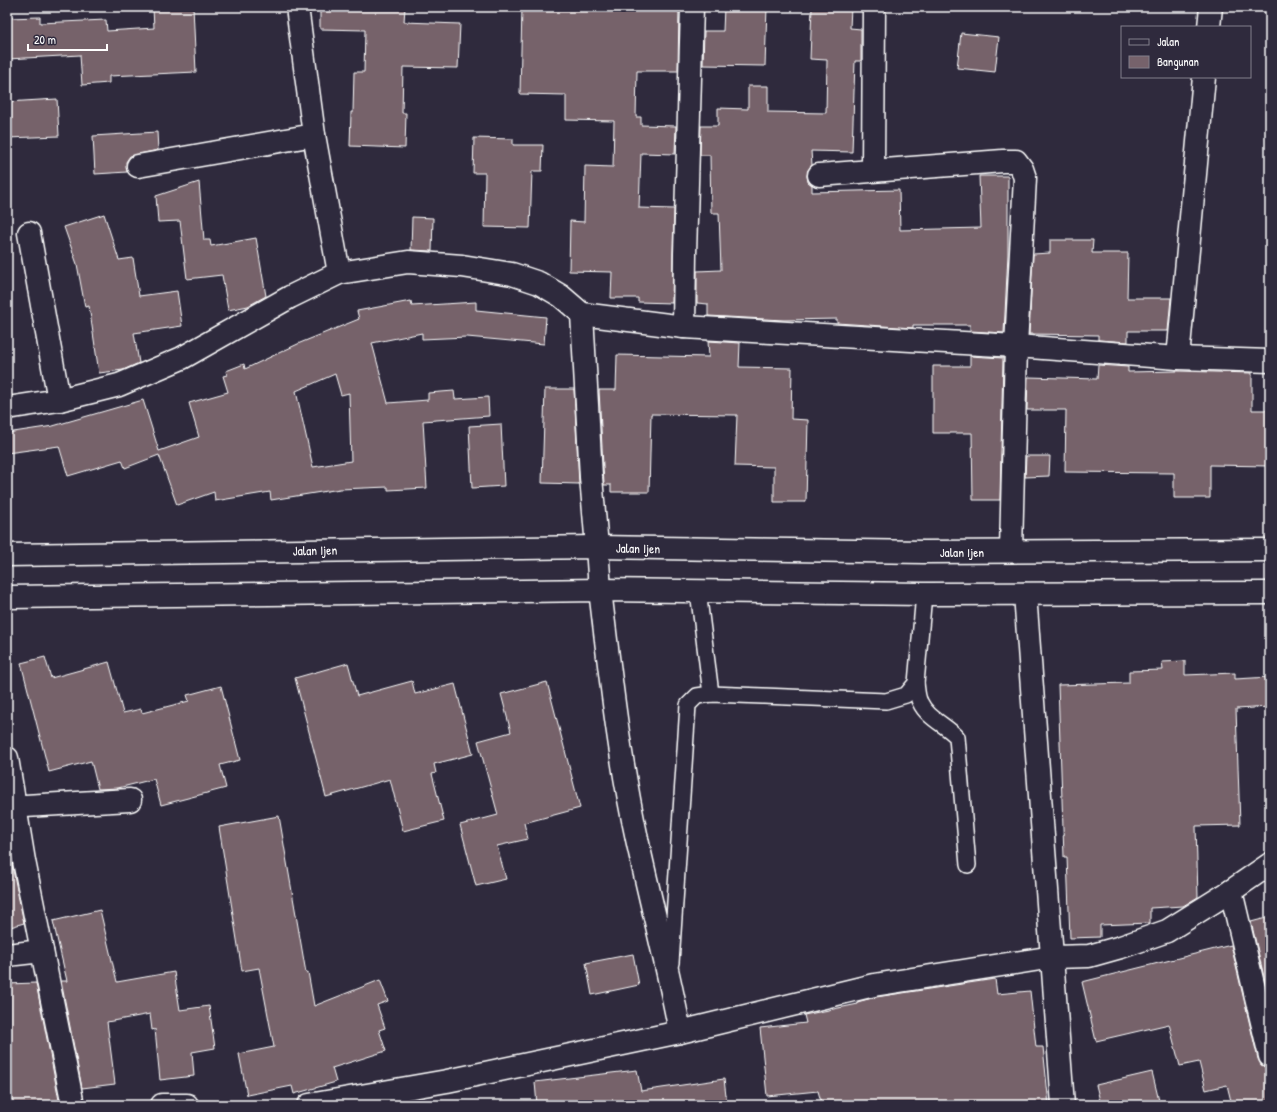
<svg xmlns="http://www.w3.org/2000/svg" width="1277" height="1112" font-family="'Patrick Hand',sans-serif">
<rect width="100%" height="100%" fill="#2f2a3d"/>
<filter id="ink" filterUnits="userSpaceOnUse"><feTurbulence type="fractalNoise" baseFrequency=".025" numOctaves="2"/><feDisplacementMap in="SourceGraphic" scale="8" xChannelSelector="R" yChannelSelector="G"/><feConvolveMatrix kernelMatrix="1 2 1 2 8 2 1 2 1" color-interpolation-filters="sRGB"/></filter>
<g filter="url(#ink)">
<!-- building -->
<g fill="#76626b" stroke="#fff" fill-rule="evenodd">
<path d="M 193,7 L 196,72 L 109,76 L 109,83 L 82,85 L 80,55 L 7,59 L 7,18 L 40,17 L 40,23 L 106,20 L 107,31 L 154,28 L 153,8 Z"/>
<path d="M 320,7 L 405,7 L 404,22 L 460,24 L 458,68 L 403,67 L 402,113 L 406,113 L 405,148 L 350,146 L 351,112 L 353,112 L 354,72 L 364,72 L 365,30 L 320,29 Z"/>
<path d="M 522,7 L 679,7 L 678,71 L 637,71 L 636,117 L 641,117 L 641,125 L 676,126 L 675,154 L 641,153 L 639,208 L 674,209 L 672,303 L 638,302 L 638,298 L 611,298 L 612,272 L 569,271 L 570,221 L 584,222 L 585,166 L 613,167 L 614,121 L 566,120 L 566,95 L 520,94 Z"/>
<path d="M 724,7 L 767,7 L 765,66 L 703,65 L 704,31 L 723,31 Z"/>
<path d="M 812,7 L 851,7 L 850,28 L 861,29 L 861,61 L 855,61 L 852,152 L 811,151 L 812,165 L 808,170 L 807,176 L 808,182 L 812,185 L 812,192 L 899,190 L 900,230 L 981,228 L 979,176 L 1008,176 L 1008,254 L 1004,333 L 970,331 L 970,325 L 913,325 L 913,328 L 837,323 L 837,319 L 784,320 L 708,316 L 708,304 L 697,303 L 697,271 L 721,270 L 719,213 L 711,213 L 710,155 L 700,155 L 701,126 L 718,126 L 718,108 L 748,109 L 748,86 L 768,86 L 768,112 L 826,113 L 827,60 L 810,59 Z"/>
<path d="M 961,33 L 999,37 L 995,72 L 957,68 Z"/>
<path d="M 57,99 L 59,136 L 7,138 L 7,102 Z"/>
<path d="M 157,132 L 158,150 L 130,156 L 126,162 L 127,172 L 95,174 L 93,136 Z"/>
<path d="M 474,138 L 513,139 L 513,145 L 543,145 L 542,171 L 532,171 L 530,228 L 484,227 L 485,173 L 473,173 Z"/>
<path d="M 199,182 L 204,240 L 210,240 L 211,246 L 256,238 L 266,296 L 248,306 L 228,310 L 222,275 L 187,279 L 180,221 L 158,222 L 156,196 Z"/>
<path d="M 104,214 L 119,260 L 133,258 L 139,296 L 177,291 L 182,326 L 134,333 L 139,363 L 123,370 L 99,373 L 89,306 L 85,307 L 77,264 L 64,227 Z"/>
<path d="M 412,217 L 433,218 L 432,251 L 411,250 Z"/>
<path d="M 1050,240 L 1093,240 L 1092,253 L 1128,253 L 1127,298 L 1171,298 L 1168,331 L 1128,331 L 1128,342 L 1098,340 L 1098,335 L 1029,334 L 1033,254 L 1050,253 Z"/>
<path d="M 411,301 L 412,306 L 476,302 L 476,310 L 546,317 L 544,344 L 467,337 L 422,339 L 422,333 L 372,343 L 388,403 L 428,400 L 428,393 L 454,391 L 455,399 L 488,397 L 489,416 L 423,421 L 427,488 L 388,490 L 388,487 L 340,489 L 271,500 L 270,492 L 215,501 L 214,492 L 177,505 L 159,455 L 125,468 L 122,460 L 68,476 L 59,446 L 7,453 L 7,433 L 53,426 L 143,400 L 159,451 L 199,437 L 189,403 L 228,392 L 223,376 L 227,375 L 226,371 L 244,364 L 245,369 L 300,343 L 359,319 L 357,311 ZM 335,374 L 341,395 L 349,393 L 351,461 L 313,467 L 296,391 Z"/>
<path d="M 708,341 L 740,343 L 739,367 L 792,368 L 791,419 L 808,420 L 806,502 L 774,502 L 774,467 L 735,466 L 737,415 L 651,414 L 649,492 L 611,492 L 611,485 L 604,485 L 599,390 L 616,390 L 617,355 L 709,357 Z"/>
<path d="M 970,356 L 1003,358 L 1000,500 L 973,500 L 972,433 L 933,433 L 933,366 L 970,366 Z"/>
<path d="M 1098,365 L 1128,367 L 1128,372 L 1178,371 L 1252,373 L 1252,410 L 1270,410 L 1270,466 L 1210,465 L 1210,498 L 1174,498 L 1174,473 L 1065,472 L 1066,410 L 1027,410 L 1028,377 L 1097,379 Z"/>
<path d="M 545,389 L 574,389 L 579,484 L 542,483 Z"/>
<path d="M 501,424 L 504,486 L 472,488 L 469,426 Z"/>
<path d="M 1026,456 L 1050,456 L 1049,476 L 1025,477 Z"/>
<path d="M 45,657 L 51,678 L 109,662 L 123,713 L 141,709 L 142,713 L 189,701 L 187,695 L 221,686 L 240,760 L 220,765 L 226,788 L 161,805 L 154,779 L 118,788 L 98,789 L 91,761 L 49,772 L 21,663 Z"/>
<path d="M 1185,661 L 1185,675 L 1235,673 L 1235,679 L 1270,677 L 1270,707 L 1236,709 L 1240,825 L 1196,826 L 1198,897 L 1183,906 L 1150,908 L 1150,923 L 1100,925 L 1100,937 L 1070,938 L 1067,857 L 1064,857 L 1058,685 L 1129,683 L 1129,671 L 1163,670 L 1162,662 Z"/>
<path d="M 348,663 L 357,696 L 412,681 L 415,694 L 455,684 L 473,754 L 434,764 L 436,773 L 432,774 L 444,821 L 403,831 L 390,779 L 326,797 L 295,678 Z"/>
<path d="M 547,682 L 580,808 L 524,823 L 528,839 L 497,846 L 506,879 L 476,886 L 460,825 L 498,815 L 478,741 L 511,732 L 501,694 Z"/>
<path d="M 279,816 L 306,973 L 308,972 L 314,1006 L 380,980 L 388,1001 L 377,1005 L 385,1028 L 379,1030 L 386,1051 L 332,1068 L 336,1082 L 294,1094 L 292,1086 L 247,1095 L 239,1054 L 274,1047 L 259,968 L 242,971 L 219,827 Z"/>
<path d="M 7,861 L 11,861 L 24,923 L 7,928 Z"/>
<path d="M 100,910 L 117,982 L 174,972 L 180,1010 L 209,1006 L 215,1048 L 192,1052 L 194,1076 L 160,1080 L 155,1029 L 152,1030 L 150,1014 L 107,1022 L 115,1084 L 82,1088 L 61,981 L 67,981 L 53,921 Z"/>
<path d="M 1270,917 L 1270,1002 L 1251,922 Z"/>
<path d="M 1231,945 L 1258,1059 L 1261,1065 L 1270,1068 L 1270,1105 L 1232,1105 L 1227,1085 L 1206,1090 L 1199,1062 L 1180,1066 L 1169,1024 L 1096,1041 L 1082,982 Z"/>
<path d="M 633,954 L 639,985 L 592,995 L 586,963 Z"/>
<path d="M 995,979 L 997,994 L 1030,991 L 1036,1047 L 1043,1047 L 1049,1105 L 822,1105 L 818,1091 L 767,1096 L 760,1028 L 806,1023 L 804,1015 L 858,1004 L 857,1002 L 876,997 Z"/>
<path d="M 36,983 L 60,1105 L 7,1105 L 7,984 Z"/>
<path d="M 637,1070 L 641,1091 L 724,1079 L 727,1105 L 537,1105 L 535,1082 Z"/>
<path d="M 1152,1072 L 1160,1105 L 1101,1105 L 1096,1085 Z"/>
</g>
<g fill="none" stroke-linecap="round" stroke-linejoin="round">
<defs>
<g id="service">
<path d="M 698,591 L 711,694"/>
<path d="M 916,683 C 917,689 917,697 920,702 C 927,718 946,725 957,737 L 968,865"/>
<path d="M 671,963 L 688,705 L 697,696 L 711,694 L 886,701 L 906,695 L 916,683 L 924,594"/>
</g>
<g id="minor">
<path d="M 297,7 L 314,135 L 339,273"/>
<path d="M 1209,27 L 1211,7"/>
<path d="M 138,166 L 314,135"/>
<path d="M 873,170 L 874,7"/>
<path d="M 819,175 L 1003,161 L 1016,161 L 1022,169 L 1025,178 L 1016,346 L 1011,551"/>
<path d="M 29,233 L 59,400"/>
<path d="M 582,314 L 684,327 L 1016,346 L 1178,358 L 1270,361"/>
<path d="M 684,327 L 685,254 L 692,7"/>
<path d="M 1178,358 L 1204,77"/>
<path d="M 7,408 L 59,400 L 119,385 L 182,358 L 290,297 L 339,273 L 408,262 L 462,266 L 512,274 L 539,283 L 561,296 L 582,314 L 591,477 L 597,547"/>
<path d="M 600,590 C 610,673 619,757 637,839 C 651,904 668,967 680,1032 L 874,985 L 1053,957 L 1089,956 L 1121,947 L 1167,931 L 1231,891 L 1270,864"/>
<path d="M 1025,594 L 1063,1105"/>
<path d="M 7,758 L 24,861 L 73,1105"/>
<path d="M 7,807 L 130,800"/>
<path d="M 1231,891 L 1270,1056"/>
<path d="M 7,955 L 42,951"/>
<path d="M 162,1105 L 187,1105"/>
<path d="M 309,1105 L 447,1081 L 680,1032"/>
</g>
<g id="tertiary">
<path d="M 597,547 L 600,590"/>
<path d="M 7,555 L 597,547 L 924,552 L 1270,550"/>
<path d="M 7,597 L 600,590 L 924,594 L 1270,593"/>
</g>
</defs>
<!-- service casing -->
<use href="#service" stroke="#fff" stroke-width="18"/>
<!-- minor casing -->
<use href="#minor" stroke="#fff" stroke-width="25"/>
<!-- tertiary casing -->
<use href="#tertiary" stroke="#fff" stroke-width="25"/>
<!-- service -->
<use href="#service" stroke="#2f2a3d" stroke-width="15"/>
<!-- minor -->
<use href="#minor" stroke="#2f2a3d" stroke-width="22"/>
<!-- tertiary -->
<use href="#tertiary" stroke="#2f2a3d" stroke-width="22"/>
</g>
</g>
<g text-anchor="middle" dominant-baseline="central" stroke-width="3" stroke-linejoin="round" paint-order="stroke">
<!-- street labels -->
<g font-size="13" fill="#fff" stroke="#2f2a3d">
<text transform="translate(638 548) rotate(1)">Jalan Ijen</text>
<text transform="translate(315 550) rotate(-1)">Jalan Ijen</text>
<text x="962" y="552">Jalan Ijen</text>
</g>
</g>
<!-- margin -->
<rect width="1277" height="1112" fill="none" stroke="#2f2a3d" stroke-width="24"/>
<rect x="12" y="12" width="1253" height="1088" fill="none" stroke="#fff" stroke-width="1.5" filter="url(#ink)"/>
<!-- legend -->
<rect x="1121" y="26" width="130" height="52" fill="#2f2a3d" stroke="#827f8b"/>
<rect x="1129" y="39" width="20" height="6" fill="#2f2a3d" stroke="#827f8b"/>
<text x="1157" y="46" font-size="12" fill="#ffffff">Jalan</text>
<rect x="1129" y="56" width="20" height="12" fill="#76626b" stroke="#827f8b"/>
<text x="1157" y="66" font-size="12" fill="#ffffff">Bangunan</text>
<!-- scale -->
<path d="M28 44v6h79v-6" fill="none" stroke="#ffffff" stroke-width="2"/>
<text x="34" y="44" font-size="12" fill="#ffffff" stroke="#2f2a3d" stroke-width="3" paint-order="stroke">20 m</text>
</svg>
